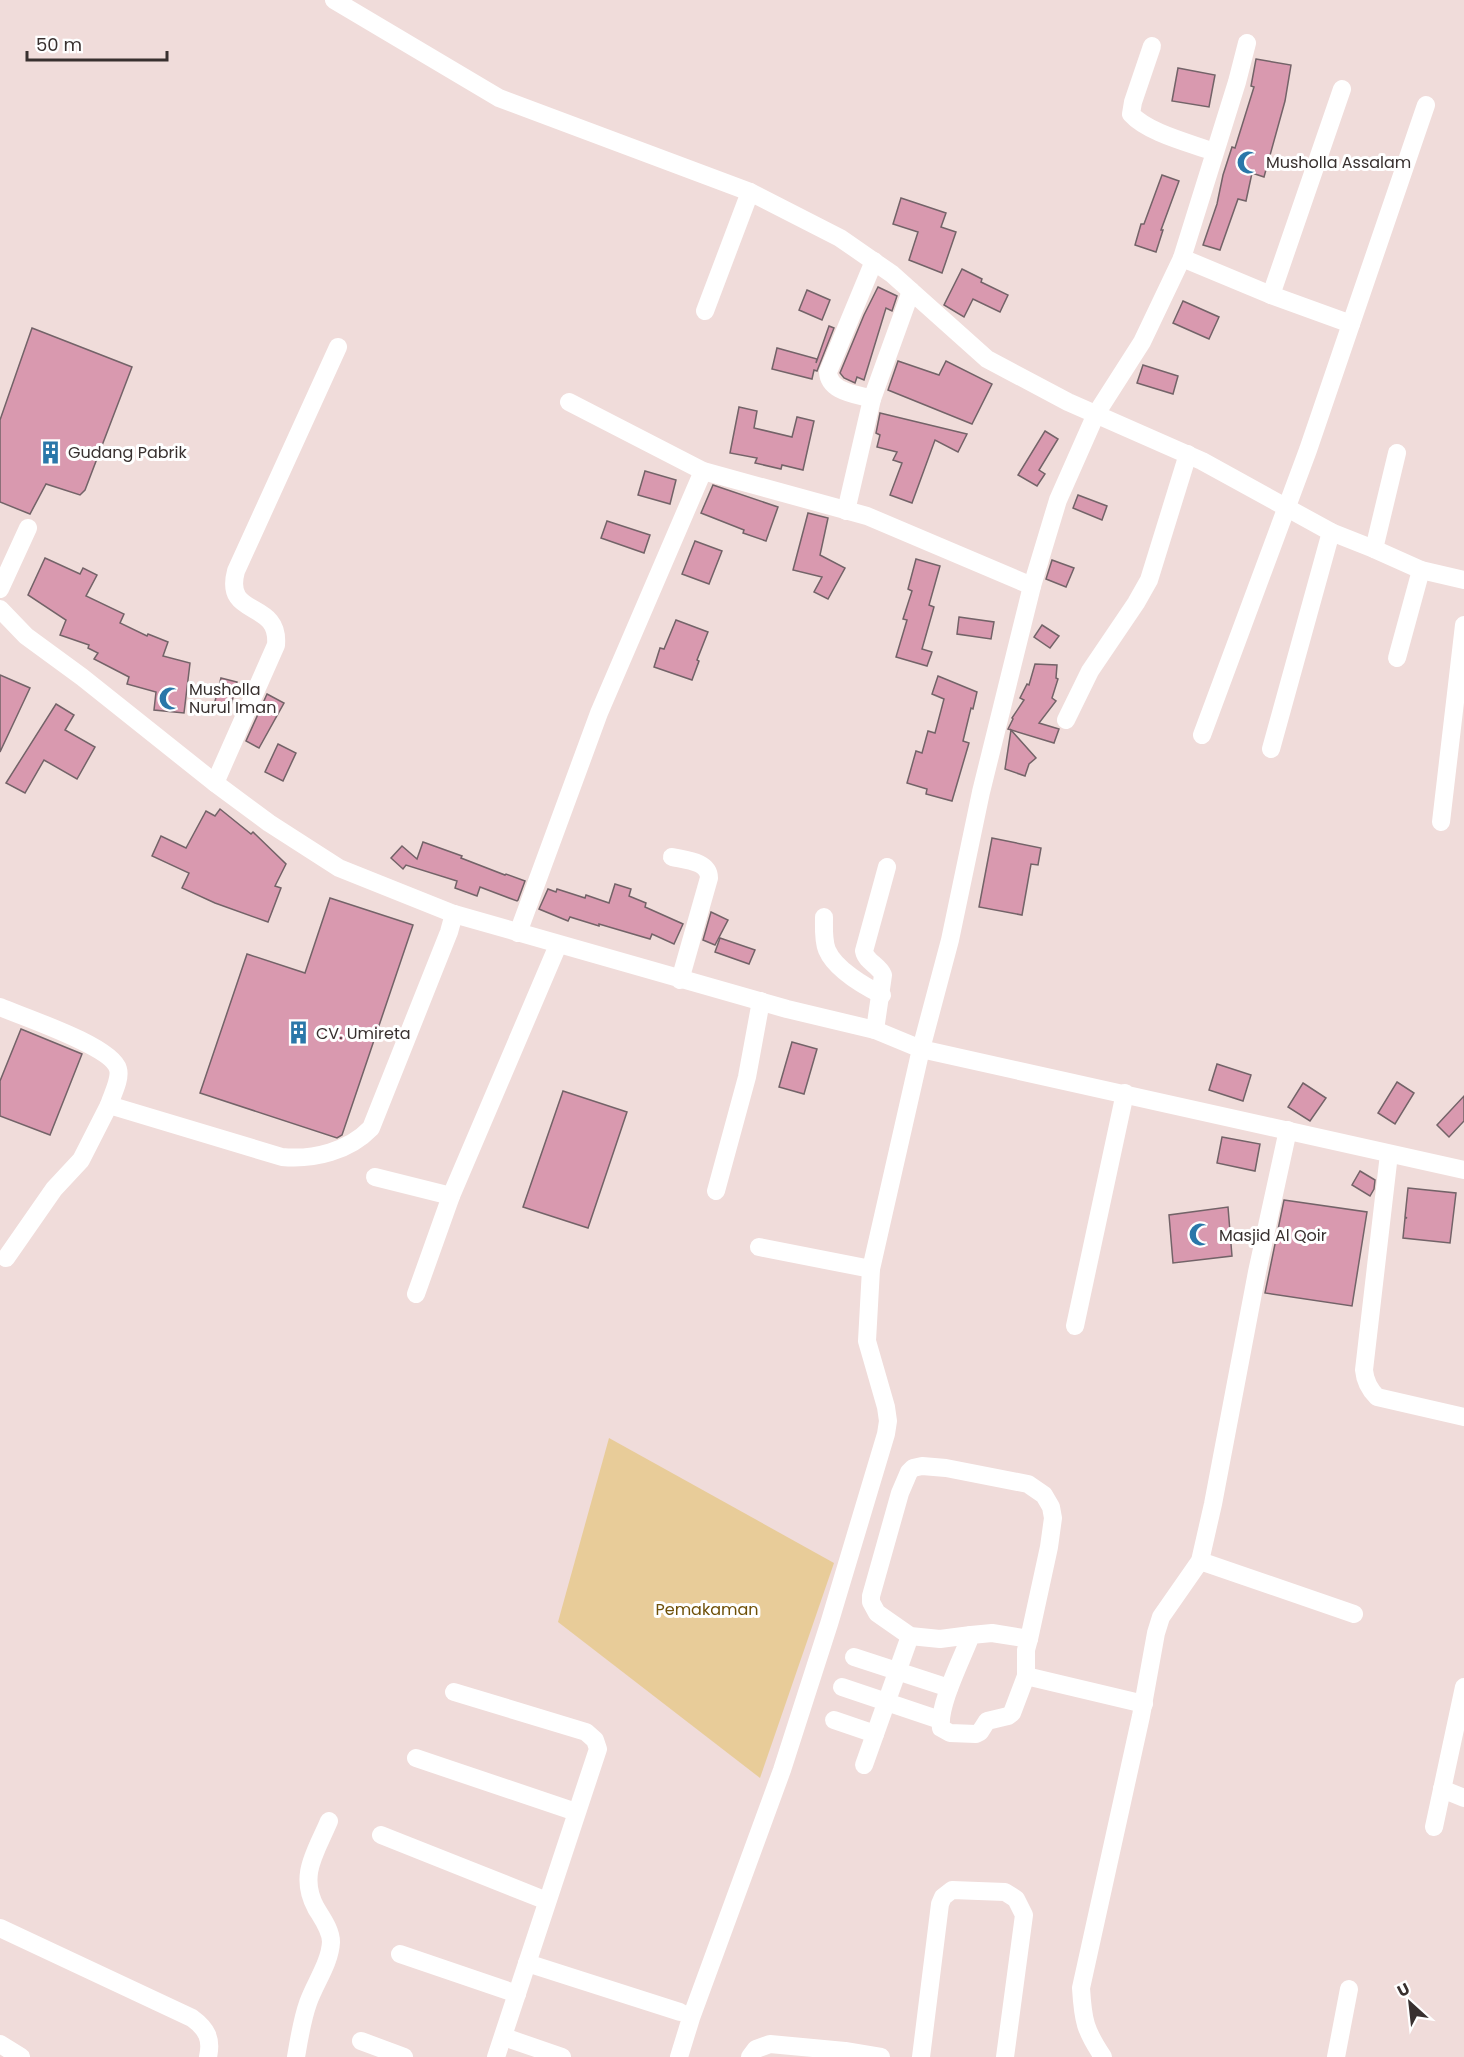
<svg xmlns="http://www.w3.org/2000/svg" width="1464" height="2057" font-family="Poppins,sans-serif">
<rect width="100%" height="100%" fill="#f0dcda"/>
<!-- green -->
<path fill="#e8cc99" d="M 609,1438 L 834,1563 L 760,1778 L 558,1622 Z"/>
<!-- building -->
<g fill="#d999af" stroke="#736368" stroke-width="1.5">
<path d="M 1256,59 L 1291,65 L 1285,101 L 1264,177 L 1252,173 L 1246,201 L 1238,199 L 1220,250 L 1203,245 L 1217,204 L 1223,175 L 1232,147 L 1235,148 L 1254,87 L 1251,86 Z"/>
<path d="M 1178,68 L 1215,75 L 1209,107 L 1172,101 Z"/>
<path d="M 1162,175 L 1179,181 L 1161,230 L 1163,230 L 1156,252 L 1135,245 L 1141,224 L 1144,224 Z"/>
<path d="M 901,198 L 946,213 L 941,227 L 956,232 L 942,273 L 909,260 L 918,232 L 893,224 Z"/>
<path d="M 962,269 L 982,279 L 981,282 L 1008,295 L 1000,312 L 973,299 L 964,317 L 944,305 Z"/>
<path d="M 878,287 L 897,296 L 892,311 L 886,308 L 864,380 L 857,377 L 855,383 L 844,378 L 840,373 L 864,315 Z"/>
<path d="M 807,290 L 830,300 L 822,320 L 799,310 Z"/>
<path d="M 1183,301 L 1219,317 L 1209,339 L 1173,323 Z"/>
<path d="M 829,326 L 834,328 L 817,371 L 814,370 L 812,379 L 772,369 L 777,348 L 817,359 L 816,363 Z"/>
<path d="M 32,328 L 132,367 L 85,490 L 80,495 L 46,484 L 30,514 L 0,502 L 0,420 Z"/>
<path d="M 898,361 L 939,375 L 946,361 L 992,384 L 972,424 L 888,390 Z"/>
<path d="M 1143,365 L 1178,376 L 1173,394 L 1137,383 Z"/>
<path d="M 739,407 L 757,411 L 754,428 L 792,437 L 797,417 L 814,421 L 803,470 L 782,465 L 781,469 L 755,463 L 757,458 L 730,453 Z"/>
<path d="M 880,413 L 967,434 L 958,452 L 935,440 L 912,503 L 890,495 L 902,463 L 893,460 L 897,452 L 877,447 L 880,435 L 876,433 Z"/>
<path d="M 1045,431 L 1058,439 L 1039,470 L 1045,474 L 1037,486 L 1018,475 Z"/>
<path d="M 645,471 L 676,480 L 670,504 L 638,495 Z"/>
<path d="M 713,485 L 778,507 L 766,541 L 743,533 L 744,530 L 701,513 Z"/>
<path d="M 1078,495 L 1107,506 L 1102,520 L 1073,508 Z"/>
<path d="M 808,513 L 828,518 L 820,555 L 845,568 L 828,599 L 814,592 L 822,577 L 793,570 Z"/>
<path d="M 607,521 L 650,535 L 644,553 L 601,538 Z"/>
<path d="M 695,541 L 722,551 L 709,584 L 682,574 Z"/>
<path d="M 45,558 L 80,574 L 83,568 L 97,575 L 86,596 L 124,614 L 120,623 L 147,636 L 148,634 L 168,642 L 163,656 L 190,663 L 184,713 L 154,710 L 156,692 L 127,684 L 129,677 L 94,659 L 98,653 L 88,648 L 89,645 L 60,635 L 66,620 L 28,595 Z"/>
<path d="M 916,559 L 940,566 L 929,605 L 934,607 L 922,649 L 932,652 L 927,666 L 896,657 L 907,620 L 903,619 L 912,591 L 908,589 Z"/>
<path d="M 1052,560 L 1074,568 L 1066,587 L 1046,579 Z"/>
<path d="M 959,617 L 994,622 L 991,639 L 957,634 Z"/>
<path d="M 676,620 L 708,632 L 697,660 L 699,661 L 692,680 L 654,667 L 660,648 L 664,649 Z"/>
<path d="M 1042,625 L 1059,636 L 1050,648 L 1034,637 Z"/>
<path d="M 1035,664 L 1057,665 L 1056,678 L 1058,679 L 1052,698 L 1056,701 L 1039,723 L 1059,729 L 1054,743 L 1008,729 L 1013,719 L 1012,718 L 1024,700 L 1020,698 L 1027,684 L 1029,685 Z"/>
<path d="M 0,675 L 30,688 L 0,752 Z"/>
<path d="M 938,676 L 977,692 L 973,709 L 971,708 L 963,741 L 969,743 L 952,801 L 926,794 L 927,789 L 907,783 L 916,751 L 922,753 L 928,731 L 935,733 L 944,699 L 932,694 Z"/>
<path d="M 221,678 L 237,682 L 230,709 L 214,705 Z"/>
<path d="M 267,694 L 284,703 L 259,748 L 246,741 Z"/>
<path d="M 56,704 L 74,715 L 65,730 L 95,747 L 77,779 L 44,760 L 25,793 L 6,783 Z"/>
<path d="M 1011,730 L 1036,758 L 1029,764 L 1025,776 L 1005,769 Z"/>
<path d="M 278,744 L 296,753 L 283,781 L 265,772 Z"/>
<path d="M 220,809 L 251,834 L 253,832 L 286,864 L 275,886 L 281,888 L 268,922 L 215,903 L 182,888 L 189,873 L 152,856 L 161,836 L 186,848 L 206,811 L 215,816 Z"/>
<path d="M 992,838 L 1041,848 L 1038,865 L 1031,864 L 1022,915 L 979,907 Z"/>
<path d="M 423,842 L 462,856 L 461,858 L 505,875 L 506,874 L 525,881 L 518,900 L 517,901 L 480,887 L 477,896 L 455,888 L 457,881 L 406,865 L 403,869 L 391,858 L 402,846 L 417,859 Z"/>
<path d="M 615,884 L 631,889 L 629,896 L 646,903 L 645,907 L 683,924 L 674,944 L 652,934 L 650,939 L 599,924 L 599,926 L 570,917 L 568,921 L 539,909 L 548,889 L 556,892 L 557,889 L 585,898 L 586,895 L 609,903 Z"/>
<path d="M 330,898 L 413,925 L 342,1135 L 337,1138 L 200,1093 L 247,954 L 305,973 Z"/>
<path d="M 711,912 L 728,920 L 715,945 L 703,940 Z"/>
<path d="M 720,938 L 755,950 L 749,964 L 715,952 Z"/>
<path d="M 21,1029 L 82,1054 L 50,1135 L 0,1116 L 0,1081 Z"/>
<path d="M 792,1042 L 817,1049 L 804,1094 L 779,1087 Z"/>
<path d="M 1217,1064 L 1251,1075 L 1243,1101 L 1209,1090 Z"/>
<path d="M 1397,1082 L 1414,1093 L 1395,1124 L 1378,1113 Z"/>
<path d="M 1303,1083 L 1326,1098 L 1310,1121 L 1288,1107 Z"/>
<path d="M 563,1091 L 627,1112 L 588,1228 L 523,1207 Z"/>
<path d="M 1464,1096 L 1464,1121 L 1449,1137 L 1437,1125 Z"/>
<path d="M 1222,1137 L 1260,1144 L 1255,1171 L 1217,1163 Z"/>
<path d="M 1360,1171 L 1375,1180 L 1374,1189 L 1370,1196 L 1352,1185 Z"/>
<path d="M 1408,1188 L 1456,1193 L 1450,1243 L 1403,1238 L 1405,1218 L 1407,1218 L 1405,1217 Z"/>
<path d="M 1284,1200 L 1367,1212 L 1352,1306 L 1265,1293 Z"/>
<path d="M 1228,1207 L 1232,1256 L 1173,1263 L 1169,1215 Z"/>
</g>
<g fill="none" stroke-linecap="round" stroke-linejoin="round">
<!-- minor -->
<g stroke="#fff" stroke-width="18">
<path d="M 334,0 L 499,98 L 750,192 L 840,238 L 892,274 L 987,359 L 1068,402 L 1202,461 L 1331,532 L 1374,549 L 1421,570 L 1464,580"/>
<path d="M 1152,46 L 1133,102 L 1131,114 C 1148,133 1190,143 1214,152"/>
<path d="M 1182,258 L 1271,295 L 1351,324 L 1426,105"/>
<path d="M 1271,295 L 1342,89"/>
<path d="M 705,311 L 750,192"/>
<path d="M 872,399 C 856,394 829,392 828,372 L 874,261"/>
<path d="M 569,402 L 703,471 L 867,516 L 1032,586"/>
<path d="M 846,511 L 872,399 L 911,291"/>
<path d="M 1374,549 L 1397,453"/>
<path d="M 0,589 L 28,528"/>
<path d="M 0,609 L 26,636 L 82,677 L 215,783 L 269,823 L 339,868 L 454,914 L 787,1009 L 875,1030 L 921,1049 L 1464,1170"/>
<path d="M 1397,658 L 1421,570"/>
<path d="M 1066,720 L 1090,671 L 1136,603 L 1149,580 L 1188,454"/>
<path d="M 1202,735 L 1308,450 L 1351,324"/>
<path d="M 1271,749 L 1331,532"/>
<path d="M 215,783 L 276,645 C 280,599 223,619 236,571 L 338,347"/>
<path d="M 1441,822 L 1464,625"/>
<path d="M 672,857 C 685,860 709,861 709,878 L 680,980"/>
<path d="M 824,917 C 824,928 823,940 827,950 C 835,969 864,986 882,995"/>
<path d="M 518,933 L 599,713 L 703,471"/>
<path d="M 0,1007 C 23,1017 112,1046 118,1069 C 121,1079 112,1095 109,1105 L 282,1157 C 314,1160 349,1151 371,1128 L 449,932 L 454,914"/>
<path d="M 875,1030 L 883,975 C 879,965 866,962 864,951 L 887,867"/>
<path d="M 1389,1154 L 1364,1370 C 1365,1381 1369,1389 1377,1397 L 1464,1417"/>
<path d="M 375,1177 L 451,1196"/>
<path d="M 716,1191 L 747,1077 L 761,1001"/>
<path d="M 759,1247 L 871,1269"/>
<path d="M 6,1258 L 54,1189 L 81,1160 L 109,1105"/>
<path d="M 416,1294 L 451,1196 L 558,945"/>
<path d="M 1075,1326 L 1125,1093"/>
<path d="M 1200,1561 L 1354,1614"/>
<path d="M 992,1633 L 1029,1639 L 1026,1650 L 1026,1676 L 1012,1713 L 1008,1716 L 987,1721 L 980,1732 L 976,1734 L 950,1733 L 941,1728 C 938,1705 962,1659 971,1635 Z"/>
<path d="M 971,1635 L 940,1639 L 910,1636 L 877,1613 L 871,1602 L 871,1596 L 900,1493 L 909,1472 L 913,1468 L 922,1466 L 946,1468 L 1028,1484 L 1044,1495 L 1051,1507 L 1053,1518 L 1049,1547 L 1029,1639"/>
<path d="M 854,1657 L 949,1688"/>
<path d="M 1026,1676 L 1144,1704"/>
<path d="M 842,1687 L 940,1720"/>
<path d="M 454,1692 L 586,1732 L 595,1740 L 598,1749 L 496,2057"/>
<path d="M 834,1720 L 875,1734"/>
<path d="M 416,1758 L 576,1812"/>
<path d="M 864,1765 L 910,1636"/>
<path d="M 1442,1789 L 1464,1798"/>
<path d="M 1434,1827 L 1464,1687"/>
<path d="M 381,1835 L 547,1901"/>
<path d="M 0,1928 L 192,2018 C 207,2029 212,2039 208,2057"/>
<path d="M 400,1954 L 517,1994"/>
<path d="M 527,1963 L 680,2012"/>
<path d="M 504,2037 L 562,2057"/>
<path d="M 361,2041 L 404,2057"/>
<path d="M 0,2044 L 21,2057"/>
<path d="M 296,2057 C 299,2039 302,2020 308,2003 C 315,1983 330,1963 331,1942 C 331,1930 322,1918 316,1908 C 298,1875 316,1852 329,1821"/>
<path d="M 679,2057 L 691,2018 L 782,1770 L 829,1624 L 886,1434 L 888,1421 L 886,1407 L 867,1341 L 871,1269 L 921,1049 L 950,940 L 981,792 L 1032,586 L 1058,500 L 1096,414 L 1142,342 L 1182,258 L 1237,82 L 1247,43"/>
<path d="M 750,2057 L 756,2049 L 770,2044 L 845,2051 L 881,2057"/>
<path d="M 921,2057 L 940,1904 L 943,1897 L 952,1890 L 1005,1892 L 1016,1899 L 1024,1915 L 1005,2057"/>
<path d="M 1103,2057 C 1085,2030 1083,2021 1081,1988 L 1141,1716 L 1156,1633 L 1161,1617 L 1200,1561 L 1213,1504 L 1257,1272 L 1288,1130"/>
<path d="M 1336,2057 L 1349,1989"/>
</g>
</g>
<!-- icons -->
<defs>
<symbol id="mosque-bare" viewBox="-9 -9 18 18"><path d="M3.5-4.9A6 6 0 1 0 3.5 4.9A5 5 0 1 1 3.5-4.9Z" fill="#2a77a9" stroke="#fff" stroke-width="2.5" paint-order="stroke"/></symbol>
<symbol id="building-bare" viewBox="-9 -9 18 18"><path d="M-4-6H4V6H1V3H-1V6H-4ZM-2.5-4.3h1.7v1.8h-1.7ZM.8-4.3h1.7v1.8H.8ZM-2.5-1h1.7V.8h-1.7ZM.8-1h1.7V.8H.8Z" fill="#2a77a9" stroke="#fff" stroke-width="2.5" paint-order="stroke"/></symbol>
</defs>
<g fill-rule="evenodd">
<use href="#mosque-bare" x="1232" y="146" width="33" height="33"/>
<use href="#building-bare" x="34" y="436" width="33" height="33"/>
<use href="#mosque-bare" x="154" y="682" width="33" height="33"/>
<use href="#building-bare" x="282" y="1016" width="33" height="33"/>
<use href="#mosque-bare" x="1184" y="1218" width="33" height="33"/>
</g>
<g text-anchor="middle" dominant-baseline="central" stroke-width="6" stroke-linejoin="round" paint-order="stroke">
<!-- poi labels -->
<g font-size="16" fill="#38302f" stroke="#fff" text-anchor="start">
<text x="1266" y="162">Musholla Assalam</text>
<text x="68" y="452">Gudang Pabrik</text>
<text x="189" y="689">Musholla<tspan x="189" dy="18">Nurul Iman</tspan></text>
<text x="316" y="1033">CV. Umireta</text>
<text x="1219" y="1235">Masjid Al Qoir</text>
</g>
<!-- park labels -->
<g font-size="16" fill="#6e5008" stroke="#fff">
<text x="707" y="1609">Pemakaman</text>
</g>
</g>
<!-- north arrow -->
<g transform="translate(1410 2003) rotate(333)" stroke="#ffffff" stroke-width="4.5" paint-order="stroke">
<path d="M0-4.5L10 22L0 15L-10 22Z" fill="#38302f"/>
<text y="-9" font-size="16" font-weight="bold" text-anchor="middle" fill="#38302f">U</text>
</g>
<!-- scale -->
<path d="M27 51v9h140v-9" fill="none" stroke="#38302f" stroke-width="3"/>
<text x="36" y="51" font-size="18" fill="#38302f" stroke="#ffffff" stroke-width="4.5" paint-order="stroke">50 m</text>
</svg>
